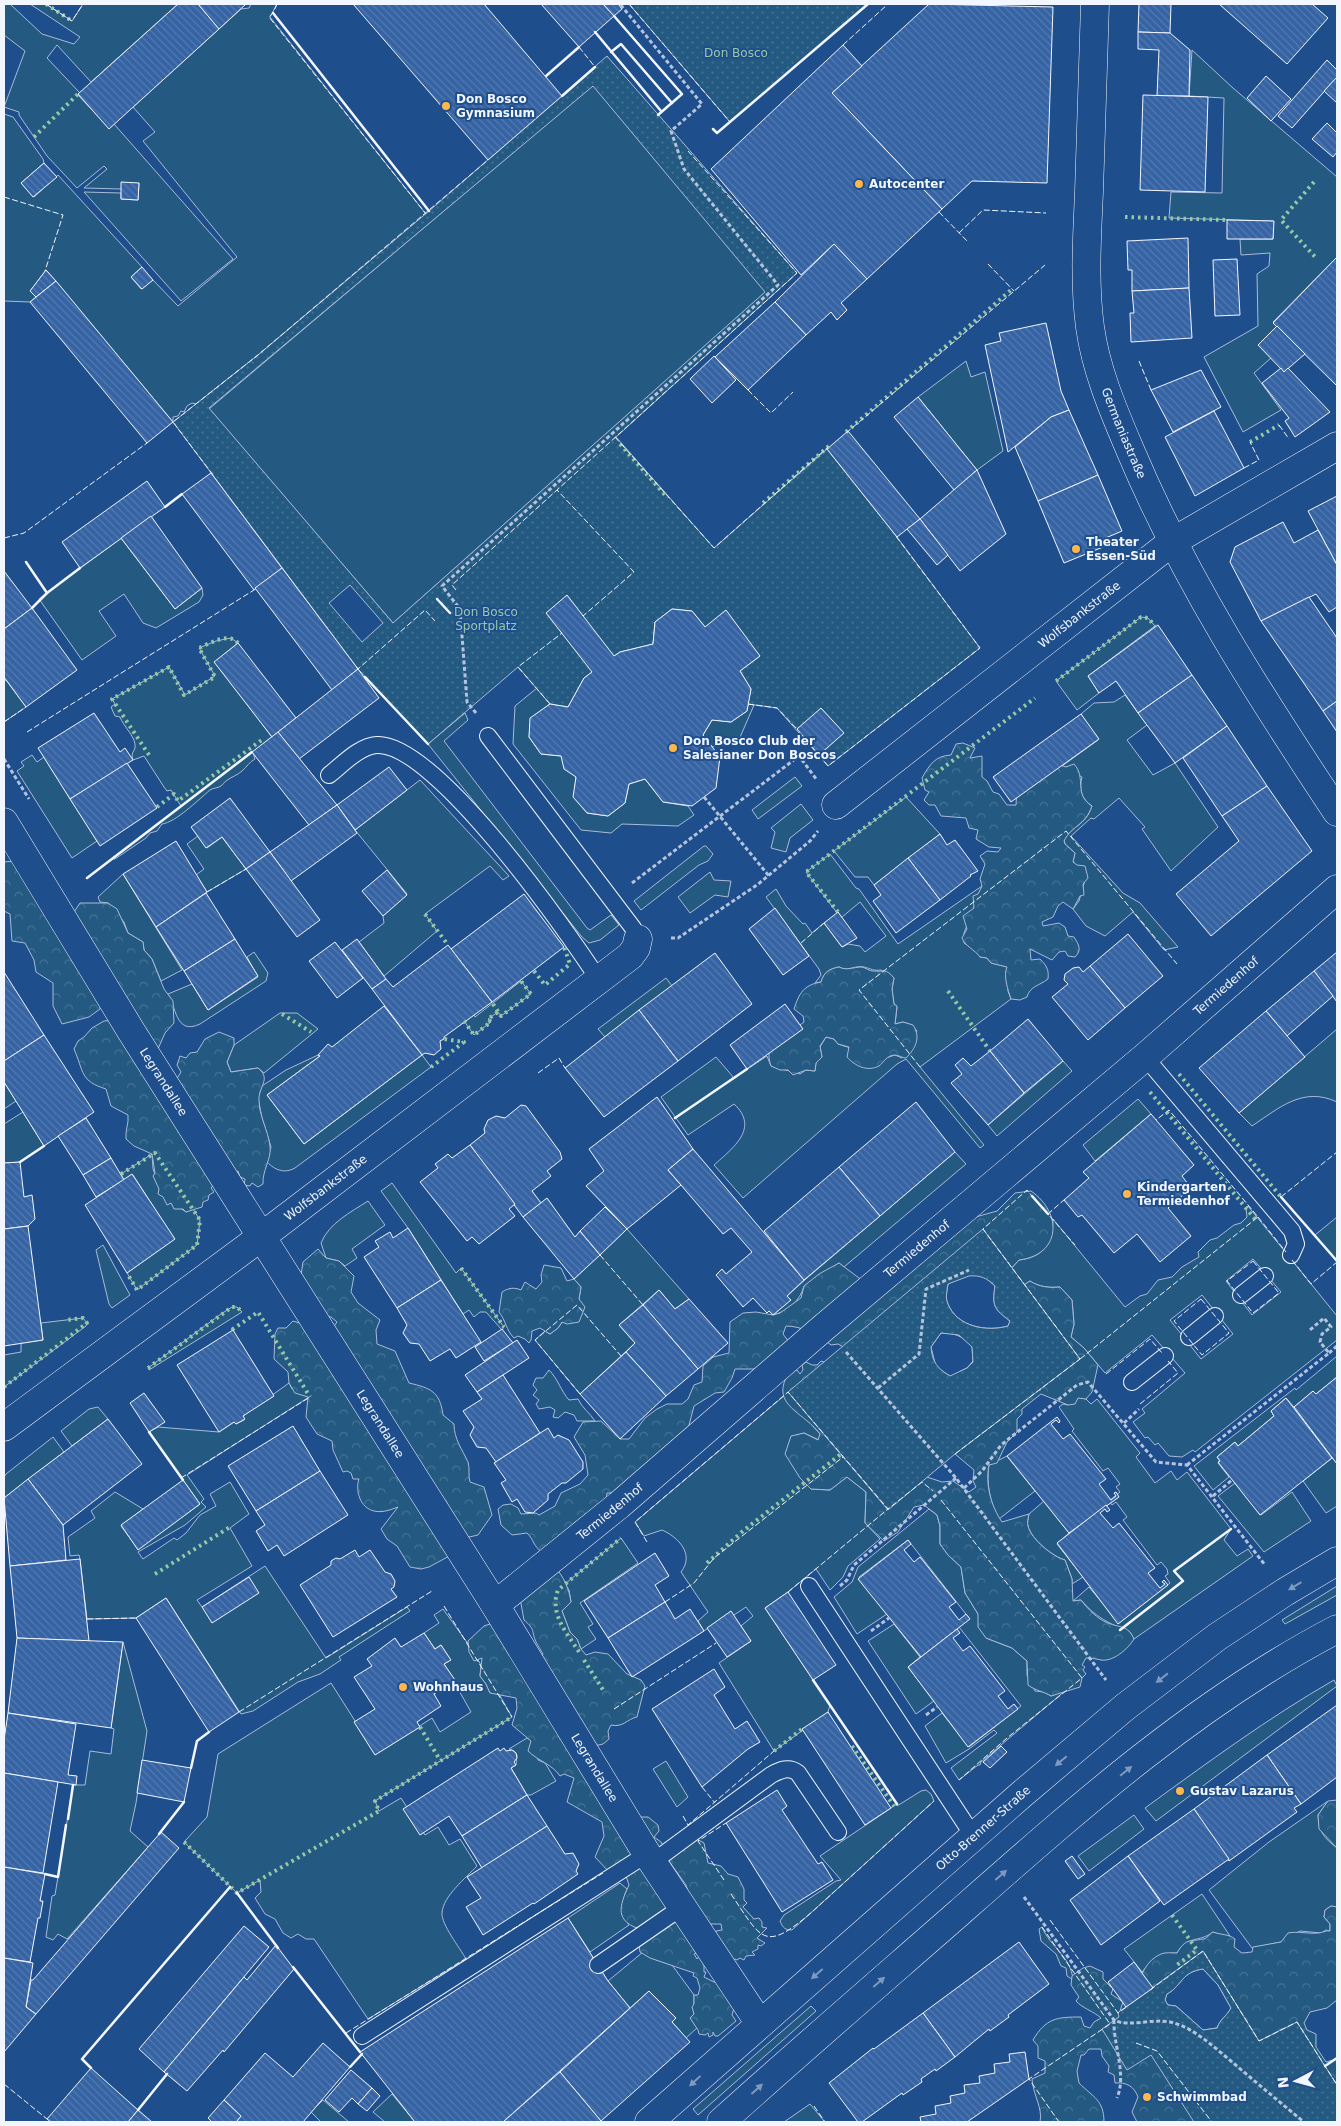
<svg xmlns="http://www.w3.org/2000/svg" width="1341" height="2126" font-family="'DejaVu Sans',sans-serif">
<defs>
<pattern id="forest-crowns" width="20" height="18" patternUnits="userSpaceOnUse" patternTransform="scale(1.25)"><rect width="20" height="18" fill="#245a82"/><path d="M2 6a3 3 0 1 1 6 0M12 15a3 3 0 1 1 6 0" fill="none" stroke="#447295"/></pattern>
<pattern id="park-dots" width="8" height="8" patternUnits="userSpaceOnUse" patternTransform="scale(1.25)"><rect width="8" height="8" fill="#245a82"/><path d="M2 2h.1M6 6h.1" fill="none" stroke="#447295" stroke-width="1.8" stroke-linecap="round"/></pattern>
<pattern id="building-back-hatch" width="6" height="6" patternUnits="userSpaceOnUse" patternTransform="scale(1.25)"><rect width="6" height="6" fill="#3563a3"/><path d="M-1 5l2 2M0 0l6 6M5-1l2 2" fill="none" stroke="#537ab1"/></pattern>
</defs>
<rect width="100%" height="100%" fill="#1f4e8c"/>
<!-- grass -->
<g fill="#245a82" stroke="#a8bbd7" fill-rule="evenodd">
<path d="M 4,4 L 10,4 L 42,34 L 74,44 L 80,37 L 30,4 L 46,4 L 72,21 L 83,4 L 178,4 L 91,82 L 57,45 L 47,58 L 80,93 L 78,95 L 109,128 L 114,124 L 233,259 L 181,301 L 84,192 L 121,193 L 121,199 L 138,200 L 139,183 L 121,189 L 84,188 L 107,169 L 104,166 L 77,188 L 47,156 L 19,115 L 19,112 L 4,107 L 25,51 L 4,35 Z"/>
<path d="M 251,4 L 277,4 L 270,17 L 426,214 L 258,355 L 196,404 L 192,403 L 187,406 L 184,412 L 181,411 L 178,416 L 173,417 L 173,422 L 46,270 L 31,290 L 36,297 L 30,302 L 4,301 L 4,114 L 13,117 L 43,159 L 44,163 L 21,183 L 34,197 L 58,175 L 142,267 L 131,277 L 141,289 L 153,280 L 178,306 L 237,257 L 143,141 L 155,132 L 133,107 L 241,9 L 249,8 Z"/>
<path d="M 1192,50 L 1233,88 L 1337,177 L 1337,257 L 1273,322 L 1277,326 L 1258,345 L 1271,358 L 1254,373 L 1281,410 L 1243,432 L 1204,357 L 1258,326 L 1257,274 L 1269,266 L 1270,253 L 1241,255 L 1240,239 L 1273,239 L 1273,221 L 1169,218 L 1171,192 L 1222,193 L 1224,98 L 1189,96 Z"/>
<path d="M 593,85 L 766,292 L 393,623 L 209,409 Z"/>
<path d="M 966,361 L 971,377 L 985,372 L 1003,451 L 977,470 L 918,397 Z"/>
<path d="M 121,538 L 175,609 L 202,588 L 203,595 L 199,602 L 156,628 L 143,623 L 124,594 L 99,611 L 116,636 L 82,660 L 39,599 Z"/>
<path d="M 1141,617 L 1148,618 L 1155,626 L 1088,676 L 1099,693 L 1077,710 L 1056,681 Z"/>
<path d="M 231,638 L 238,643 L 215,662 L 272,737 L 253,753 L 255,759 C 249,762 247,767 242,771 C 238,775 231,777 226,781 C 224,782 223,785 221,786 C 218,788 213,788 210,790 C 197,801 176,822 162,824 L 157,831 L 150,833 L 146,838 L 115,859 L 111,859 L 181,806 L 171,790 L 167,791 L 164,787 L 144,756 L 133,760 L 132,756 C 132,753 134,751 135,748 C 137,738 123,726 120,717 L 115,716 L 111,707 L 115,704 L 112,699 L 169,667 L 185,695 L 215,676 L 199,648 L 216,641 Z"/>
<path d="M 6,680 L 26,707 L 4,722 L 4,681 Z"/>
<path d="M 537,688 L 550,704 L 531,718 L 529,737 L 541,754 L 561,756 L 576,777 L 574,797 L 587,813 L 608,816 L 625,803 L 629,784 L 645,779 L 663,802 L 688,806 L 694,815 L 678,826 L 622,824 L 611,833 L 581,830 L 513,744 L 515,706 Z"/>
<path d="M 1125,695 L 1147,725 L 1127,740 L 1153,775 L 1175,763 L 1218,827 L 1171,871 L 1142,829 L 1145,827 L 1119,798 L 1094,819 L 1091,818 L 1071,836 L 1123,893 L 1140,903 L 1178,947 L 1164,950 L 1133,912 L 1105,936 L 1086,926 L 1073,909 L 1079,901 L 1085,880 L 1073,861 L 1075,853 L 1065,844 L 1064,840 C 1072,825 1085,827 1092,806 C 1081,799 1079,789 1082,777 L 1062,766 L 1098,740 L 1081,714 L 1094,703 L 1114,702 Z"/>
<path d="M 748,704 L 754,705 L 738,742 L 712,747 L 703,735 L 712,720 L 731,722 L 747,711 Z"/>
<path d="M 465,713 L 468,720 L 444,741 L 587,928 L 590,930 L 611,915 L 619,925 L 600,940 L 589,943 L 582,937 L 428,744 Z"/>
<path d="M 32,755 L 37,762 L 44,757 L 97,841 L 72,858 L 17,771 L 24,766 L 21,762 Z"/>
<path d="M 795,777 L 802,786 L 758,819 L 752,810 Z"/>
<path d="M 420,780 L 509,876 L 503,880 L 490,866 L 425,914 L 437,931 L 384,976 L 359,942 L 384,923 L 383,916 L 407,894 L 355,830 Z"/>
<path d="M 906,797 L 940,834 L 874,885 L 868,877 L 855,877 L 834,851 Z"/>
<path d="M 801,804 L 813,820 L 790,838 L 786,852 L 771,848 L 775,832 L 771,828 Z"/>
<path d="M 198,836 L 207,848 L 222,837 L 246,869 L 207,892 L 196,875 L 204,869 L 187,844 Z"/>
<path d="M 704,846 L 706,846 L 713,854 L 708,861 L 699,865 L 641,910 L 634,901 Z"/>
<path d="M 830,854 L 856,888 L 859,889 L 898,944 L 982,886 L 964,933 L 964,943 L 976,951 L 980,957 L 987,958 L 991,963 L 1008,967 L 1008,991 L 1011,999 L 920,1067 L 984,1145 L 980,1148 L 906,1059 L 897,1064 L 743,1198 L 714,1165 C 733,1148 760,1128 734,1104 L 688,1135 L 661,1097 L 716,1057 L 734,1078 L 767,1056 L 771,1066 C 780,1070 790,1070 800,1074 L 806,1070 L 815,1071 L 816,1063 L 822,1057 L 820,1047 L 826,1037 L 834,1039 L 838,1044 L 844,1046 L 886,1058 L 895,1055 L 902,1058 L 917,1031 L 912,1025 L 903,1022 L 895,1024 L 897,1007 L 894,1004 L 892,989 L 894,978 L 881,970 C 873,971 872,969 864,967 C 855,965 848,972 839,967 C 829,969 824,972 821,982 L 815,983 L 821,975 L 819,969 L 766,897 L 776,889 L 786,906 L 803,924 L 805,923 L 812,933 L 824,923 L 842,947 L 848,944 L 860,946 L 865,952 L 886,936 L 860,902 L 841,918 L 806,872 Z"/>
<path d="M 710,872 L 714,880 L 731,881 L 728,897 L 715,895 L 690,913 L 678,897 Z"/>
<path d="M 123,874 L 182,970 L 161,981 L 152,959 L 144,950 L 143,942 L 128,933 L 124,922 L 108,903 L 100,902 L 98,897 Z"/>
<path d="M 254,952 L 268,973 L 266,981 L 200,1024 C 175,1036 176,1005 168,994 L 192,984 L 208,1010 L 258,977 L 247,957 Z"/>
<path d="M 666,978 L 672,986 L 605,1037 L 598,1029 Z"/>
<path d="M 521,981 L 531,994 L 501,1016 L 498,1012 L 488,1019 L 491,1022 L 474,1035 L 464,1021 L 474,1015 L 475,1017 Z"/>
<path d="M 280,1013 L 297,1013 L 318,1029 L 264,1073 L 258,1068 L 231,1072 L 227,1062 L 234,1045 Z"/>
<path d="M 1337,1029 L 1337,1102 C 1303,1086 1279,1108 1252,1126 L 1239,1113 Z"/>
<path d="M 318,1055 L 320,1056 L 267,1095 L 304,1144 L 422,1055 L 431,1067 L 295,1168 C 284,1174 275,1170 267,1162 L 271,1147 L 262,1118 L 258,1098 L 262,1086 L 286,1070 Z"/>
<path d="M 1063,1061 L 1072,1071 L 997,1136 L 988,1125 Z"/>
<path d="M 4,1082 L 16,1101 L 4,1109 Z"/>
<path d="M 1138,1099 L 1151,1114 L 1095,1161 L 1083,1145 Z"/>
<path d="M 23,1112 L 44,1146 L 20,1162 L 4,1163 L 4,1124 Z"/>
<path d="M 955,1152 L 966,1164 L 844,1267 L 839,1263 L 804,1286 C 800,1301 788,1311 773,1315 L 790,1300 L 787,1296 L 807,1278 Z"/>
<path d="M 152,1154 L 153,1169 L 163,1196 L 186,1212 L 193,1209 L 200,1220 L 197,1245 L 137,1290 L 127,1273 L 174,1239 L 133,1175 L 124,1180 L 121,1174 Z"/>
<path d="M 392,1183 L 456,1273 L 461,1268 L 504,1327 L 502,1330 L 486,1312 L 480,1312 L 474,1317 L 469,1310 L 463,1314 L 408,1228 L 381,1191 Z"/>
<path d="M 368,1201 L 385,1225 L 352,1249 L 357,1258 L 345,1266 L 339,1261 L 326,1258 L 321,1243 C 329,1223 351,1212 368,1201 Z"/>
<path d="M 1248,1206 L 1337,1316 L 1337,1340 L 1195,1452 L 1193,1450 L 1182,1457 L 1169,1456 L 1158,1443 L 1155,1445 L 1148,1437 L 1145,1438 L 1133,1422 L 1145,1413 L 1142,1409 L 1185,1373 L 1152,1335 L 1105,1373 L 1084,1348 L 1071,1337 L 1074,1324 L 1072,1300 L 1060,1287 C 1049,1288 1039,1287 1030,1281 L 1018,1289 L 1035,1334 L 959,1372 L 967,1368 L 973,1361 L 972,1347 C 963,1336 955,1333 941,1333 L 931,1347 L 936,1367 L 950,1376 L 973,1405 L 923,1357 L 948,1284 C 947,1291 945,1298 948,1304 C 957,1327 987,1332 1008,1326 L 1010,1321 C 994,1309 992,1306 995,1286 L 987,1279 L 1005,1275 L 1019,1260 C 1044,1257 1053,1243 1053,1219 L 1125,1307 L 1140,1296 L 1147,1294 L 1158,1280 L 1172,1277 L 1182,1267 L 1199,1257 L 1198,1252 L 1210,1240 L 1217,1238 L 1234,1225 L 1241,1223 L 1247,1217 L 1246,1208 ZM 1253,1259 L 1281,1292 L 1252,1315 L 1226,1281 ZM 1202,1295 L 1233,1334 L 1201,1359 L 1170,1320 Z"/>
<path d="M 1337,1217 L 1337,1261 L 1315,1235 Z"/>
<path d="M 627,1229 L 689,1299 L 675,1309 L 659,1290 L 619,1325 L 635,1343 L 580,1394 L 535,1340 L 545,1331 L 550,1334 L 558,1328 L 579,1299 L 581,1287 L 574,1279 Z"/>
<path d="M 103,1245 L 130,1295 L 112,1308 L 109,1304 L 96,1250 Z"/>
<path d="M 237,1307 L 242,1312 L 149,1370 L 148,1368 L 221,1314 L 232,1307 Z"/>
<path d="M 83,1318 L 87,1323 L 86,1326 L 4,1387 L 4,1355 L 21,1352 L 21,1343 L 43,1340 L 41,1323 Z"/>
<path d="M 1337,1356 L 1337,1377 L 1316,1394 L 1313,1391 L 1294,1407 L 1286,1398 L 1271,1411 L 1274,1416 L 1238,1446 L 1235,1442 L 1217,1457 L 1220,1461 L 1218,1463 L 1229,1477 L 1213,1490 L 1194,1466 L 1295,1388 L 1296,1390 Z"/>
<path d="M 549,1370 C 558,1379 561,1391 569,1400 L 578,1399 C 582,1408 590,1413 595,1421 L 577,1421 L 574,1415 L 565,1412 L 558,1418 L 553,1417 L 555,1410 L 550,1407 L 539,1409 L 536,1404 L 539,1400 L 533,1395 L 537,1390 L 533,1385 L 536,1378 L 543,1378 Z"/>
<path d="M 289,1383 L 292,1389 L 309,1397 L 187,1475 L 204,1499 L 201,1502 L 206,1507 L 185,1525 L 138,1552 L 143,1559 L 174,1538 L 177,1540 L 186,1533 L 200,1515 L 216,1506 L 210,1494 L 230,1482 L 249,1514 L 230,1528 L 252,1566 L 197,1600 L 202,1607 L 265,1566 L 326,1658 L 407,1607 L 410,1611 L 339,1657 L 341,1660 L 320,1674 L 298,1682 L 253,1711 L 241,1714 L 166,1598 L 136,1618 L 87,1619 L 80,1559 L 79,1555 L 70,1556 L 68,1537 L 95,1518 L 91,1511 L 115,1492 L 143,1509 L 121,1526 L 138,1549 L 200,1504 L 149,1432 L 158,1427 L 219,1432 L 234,1422 L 236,1424 L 244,1420 L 243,1416 Z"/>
<path d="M 785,1395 L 820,1434 L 819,1440 L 804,1433 L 791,1437 C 793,1463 791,1469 811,1489 L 830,1490 L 847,1477 L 866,1492 L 865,1523 L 880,1539 L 848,1566 L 843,1577 L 830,1590 L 816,1569 L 788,1592 L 765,1608 L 830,1705 L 828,1712 L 774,1751 L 719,1663 L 751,1641 L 741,1626 L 753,1616 L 746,1607 L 734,1615 L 731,1612 L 704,1631 L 698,1621 L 708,1612 L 681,1572 C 695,1554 678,1537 662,1530 L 644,1536 L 635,1522 Z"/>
<path d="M 1078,1397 L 1086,1399 L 1091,1404 L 1097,1399 L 1140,1453 L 1136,1457 L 1155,1483 L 1171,1471 L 1177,1480 L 1187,1472 L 1231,1529 L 1224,1540 L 1237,1556 L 1248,1549 L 1253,1556 L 1134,1639 L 1130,1632 C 1110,1624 1095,1617 1081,1600 L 1073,1601 L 1089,1587 L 1119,1623 L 1170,1583 L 1165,1576 L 1168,1574 L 1167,1569 L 1161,1562 L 1157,1565 L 1123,1520 L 1127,1517 L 1116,1502 L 1112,1505 L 1109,1501 L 1120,1492 L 1116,1487 L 1120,1484 L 1108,1468 L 1103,1471 L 1072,1431 L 1074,1429 L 1059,1407 L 1063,1404 L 1068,1405 Z"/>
<path d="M 98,1407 L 108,1419 L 72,1446 L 61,1431 L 89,1409 Z"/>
<path d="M 53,1437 L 64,1452 L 4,1498 L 4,1477 L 6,1474 Z"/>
<path d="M 1007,1456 L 1035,1491 L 999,1519 C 990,1504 986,1481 989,1465 Z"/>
<path d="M 1332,1458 L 1337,1463 L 1337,1506 L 1326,1513 L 1303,1481 Z"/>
<path d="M 1235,1483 L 1261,1515 L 1292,1492 L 1311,1521 L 1264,1552 L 1218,1496 Z"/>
<path d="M 1044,1501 L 1069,1533 L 1057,1544 L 1083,1577 L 1072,1584 L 1072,1579 L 1065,1560 C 1053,1557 1031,1539 1028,1526 C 1027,1523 1028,1518 1029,1514 Z"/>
<path d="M 929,1509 L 937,1515 L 940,1526 L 940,1544 L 948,1555 L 961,1567 L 965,1593 L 978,1614 L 986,1638 L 1012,1648 L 1027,1661 L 1027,1675 L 1035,1691 L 1044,1692 L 1051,1696 L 1066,1690 L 981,1762 L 980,1765 L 978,1765 L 959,1780 L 951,1768 L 997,1733 L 994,1730 L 969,1749 L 946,1763 L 925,1726 L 942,1713 L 969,1747 L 1021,1706 L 959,1627 L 969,1618 L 908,1540 L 859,1577 L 887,1614 L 857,1634 L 834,1597 L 852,1582 L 858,1567 Z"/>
<path d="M 621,1538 L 638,1563 L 580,1603 L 593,1624 L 588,1627 L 596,1639 L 581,1649 L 577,1639 L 570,1632 L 562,1611 L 571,1602 L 569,1590 L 565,1584 Z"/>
<path d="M 1337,1586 L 1337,1595 L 1285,1624 L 1282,1620 Z"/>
<path d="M 443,1609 L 469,1645 L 473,1658 L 478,1660 L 481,1665 L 480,1676 L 486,1684 L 490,1693 L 499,1694 L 512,1717 L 375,1801 L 379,1811 L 401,1798 L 425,1835 L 438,1827 L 449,1845 L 460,1839 L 477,1866 C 466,1878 443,1896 442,1913 C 441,1924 460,1948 466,1959 L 368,2019 L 314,1939 L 306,1939 L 298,1934 L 291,1938 L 283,1933 L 275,1919 L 265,1914 L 255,1898 L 261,1892 L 260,1880 L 237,1893 L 184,1842 L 207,1817 L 218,1754 L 331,1683 L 376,1754 L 432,1718 L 440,1732 L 471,1712 L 444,1664 L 450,1660 L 441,1645 L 435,1649 L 424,1633 L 439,1623 L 434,1615 Z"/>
<path d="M 894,1624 L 920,1657 L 908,1667 L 934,1701 L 916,1714 L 868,1641 Z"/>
<path d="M 123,1642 L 147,1731 L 136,1803 L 130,1831 L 148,1847 L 67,1939 L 58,1934 L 53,1940 L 46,1937 L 52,1896 L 55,1895 L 73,1785 L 85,1785 L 90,1751 L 111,1754 L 114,1729 L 111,1728 Z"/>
<path d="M 1334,1680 L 1337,1686 L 1156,1821 L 1145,1808 C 1207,1763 1268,1718 1334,1680 Z"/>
<path d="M 527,1738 L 532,1741 L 538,1760 L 545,1763 L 556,1781 L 531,1795 L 527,1795 L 511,1768 L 516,1765 L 517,1755 L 514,1751 L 509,1749 Z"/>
<path d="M 666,1761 L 688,1797 L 677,1807 L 653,1769 Z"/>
<path d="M 926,1790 L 931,1794 L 934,1801 L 792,1930 C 785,1930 783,1928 780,1921 L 784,1915 L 836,1881 L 841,1880 L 820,1856 L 897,1804 L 897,1806 L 921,1791 Z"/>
<path d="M 1328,1801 L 1318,1815 C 1319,1832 1324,1838 1337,1848 L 1337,1907 L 1331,1906 L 1325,1910 L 1324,1917 L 1330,1924 L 1330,1931 L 1326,1930 L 1321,1933 L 1300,1931 L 1281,1942 L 1252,1948 L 1209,1890 L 1269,1842 Z"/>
<path d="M 1134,1815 L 1144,1829 L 1089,1871 L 1078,1856 Z"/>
<path d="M 620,1883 L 627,1889 C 621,1902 621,1914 629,1925 L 590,1952 L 568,1918 Z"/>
<path d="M 1202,1894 L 1230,1936 L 1221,1935 L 1213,1932 C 1199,1943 1187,1935 1177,1953 C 1158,1953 1154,1958 1142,1972 L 1124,1949 Z"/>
<path d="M 1042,1927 C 1050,1947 1071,1956 1073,1980 L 1067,1976 L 1066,1968 L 1061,1966 L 1056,1954 L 1041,1941 L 1039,1929 Z"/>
<path d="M 643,1952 L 651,1958 L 672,1965 L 694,1995 L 694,2014 L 698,2027 L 686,2038 L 672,2022 L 675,2018 L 649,1991 L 630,2008 L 608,1981 Z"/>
<path d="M 811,2006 L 816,2011 L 698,2115 L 693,2109 Z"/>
<path d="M 392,2094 L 415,2122 L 385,2122 L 373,2112 Z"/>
<path d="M 323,2100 L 349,2122 L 321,2122 L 311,2112 Z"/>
<path d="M 810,2104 L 825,2122 L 784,2122 Z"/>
</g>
<!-- forest -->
<g fill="url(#forest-crowns)" stroke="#a8bbd7" fill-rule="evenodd">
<path d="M 963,743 L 975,748 L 970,758 L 982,756 L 982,777 L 987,781 L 993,792 L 999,794 L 1007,805 L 1016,805 L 1017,788 L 1057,764 L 1066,767 L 1074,764 C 1087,778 1073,794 1092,806 C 1085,826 1072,825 1064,841 L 1065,844 L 1075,853 L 1073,862 L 1077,865 L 1085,866 L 1088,878 L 1083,884 L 1084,895 L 1080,896 L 1073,909 L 1063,902 L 1058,906 L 1053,917 L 1042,922 L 1043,926 L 1059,923 L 1065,927 L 1068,936 L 1074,937 C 1079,945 1082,950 1075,957 L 1068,956 L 1065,951 L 1059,952 L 1052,960 L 1030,949 L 1031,960 L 1040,959 C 1047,966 1049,970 1048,979 C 1039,986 1030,986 1027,997 L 1020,1000 L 1011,999 C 1008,990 1003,976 1007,967 L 991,963 L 987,958 L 980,957 C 975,950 965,946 962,938 L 967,929 L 963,916 L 974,908 L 973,896 L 978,894 L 982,886 L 980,879 L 985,864 L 980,856 L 987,851 L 998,852 L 1001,848 L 989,847 L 976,839 L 978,830 L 969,828 L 966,818 L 941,816 L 935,805 L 929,805 L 924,800 L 929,792 L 925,790 L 922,778 C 930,764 935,756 951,755 L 956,744 Z"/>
<path d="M 14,861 L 72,915 L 80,903 L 108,903 L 117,909 L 128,933 L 143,942 L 144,950 L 152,959 L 164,989 L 173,1001 L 174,1023 L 165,1033 L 150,1067 L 169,1086 L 160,1103 L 173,1113 L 171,1088 L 181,1072 L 177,1065 L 180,1056 L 186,1058 L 190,1053 L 197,1052 L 205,1039 L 219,1032 L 234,1038 L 234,1045 L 227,1062 L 231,1072 L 258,1068 C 272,1079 258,1087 259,1100 C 259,1116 268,1130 270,1146 C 272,1158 262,1171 263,1184 L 258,1187 L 252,1183 L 250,1186 L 244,1185 L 245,1179 L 240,1177 L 238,1171 L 215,1183 L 211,1188 L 214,1192 L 209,1195 L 208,1200 L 203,1202 L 202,1207 L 186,1212 L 183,1209 L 174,1209 L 171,1203 L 167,1205 L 163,1197 L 158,1194 L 159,1189 L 153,1176 L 155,1173 L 152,1154 L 134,1146 L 126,1139 C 125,1130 129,1124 128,1115 L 111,1106 L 106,1089 C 80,1081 84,1072 74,1049 L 78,1041 L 84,1037 L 92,1028 L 104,1021 L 115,1020 L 102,992 L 100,1009 L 89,1017 L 62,1024 L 53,1006 L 53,983 L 36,972 L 34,960 L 25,943 L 12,941 L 10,914 L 4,911 L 4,862 Z"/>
<path d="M 839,967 C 847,971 853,967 862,967 C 866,968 869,971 873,971 C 884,972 886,968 894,978 L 892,989 L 894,1004 L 897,1006 L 895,1024 L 903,1022 L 913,1025 C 921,1037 916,1048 906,1058 C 902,1058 899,1055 895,1055 C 887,1055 884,1062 879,1066 C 867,1072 855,1066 847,1057 L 849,1047 L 838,1044 L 834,1039 L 826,1037 L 820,1046 L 822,1057 L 816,1063 L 815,1071 L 806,1070 L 793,1075 L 788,1070 L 780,1070 L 771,1066 C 764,1046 776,1037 790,1024 L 800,1025 L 804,1022 L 803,1016 L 794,1009 C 799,994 803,985 821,982 C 824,972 829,969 839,967 Z"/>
<path d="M 1031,1191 C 1063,1213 1061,1255 1019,1260 L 1005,1275 L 967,1264 L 847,1349 L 838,1344 L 831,1345 C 818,1335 802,1326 786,1326 L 783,1334 L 789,1342 L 755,1369 L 735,1369 L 732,1378 L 724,1392 L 715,1393 L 694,1406 L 687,1433 L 613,1493 L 607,1493 L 606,1503 L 574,1523 L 575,1526 L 543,1553 C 532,1545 535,1541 527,1533 L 512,1535 L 501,1525 L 498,1509 L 503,1505 L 511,1504 L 518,1508 L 521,1514 L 536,1513 L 539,1515 L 555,1506 L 561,1493 L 580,1484 L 588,1475 L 585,1455 L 574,1437 L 583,1422 L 601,1421 L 620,1439 L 629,1439 L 645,1418 L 657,1409 L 667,1404 L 682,1404 L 688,1399 L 694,1385 L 702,1382 L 703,1366 L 713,1357 L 729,1353 L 730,1322 L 743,1313 L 756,1312 L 773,1315 L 780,1313 L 801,1298 L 804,1286 L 819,1274 L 839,1263 L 867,1284 L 972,1218 L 997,1211 L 1015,1193 Z"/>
<path d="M 318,1249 L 326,1258 L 339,1261 L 354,1276 L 351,1292 L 358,1303 L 380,1320 L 376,1330 L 377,1344 L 395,1351 L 409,1383 C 430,1388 440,1391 443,1415 L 454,1424 C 454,1439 462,1449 468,1462 C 470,1468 468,1476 470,1482 L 484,1487 L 492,1515 L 478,1535 L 465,1538 L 453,1554 L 429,1567 L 421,1569 L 410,1567 L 397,1546 L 387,1539 L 381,1529 L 398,1507 C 390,1510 382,1513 374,1511 C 360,1508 355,1490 359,1479 L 353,1479 L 351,1473 L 347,1471 L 343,1472 L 333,1450 L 332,1441 L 317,1434 L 306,1417 L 308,1397 L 295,1393 L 289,1383 L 288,1372 L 274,1359 L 275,1334 L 278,1328 L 286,1328 L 293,1321 L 330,1332 L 337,1322 L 331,1317 L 320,1316 L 301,1275 L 303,1262 Z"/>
<path d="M 544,1265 L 561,1268 L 567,1281 L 574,1279 L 581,1287 L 579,1299 L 585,1307 L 579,1322 L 567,1324 L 562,1322 L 558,1328 L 550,1334 L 540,1328 L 532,1331 L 531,1340 L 529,1343 L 525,1339 L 518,1336 L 514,1338 C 506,1330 506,1321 499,1312 L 502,1292 C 508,1288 514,1287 521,1290 L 525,1282 L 536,1289 L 542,1282 L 541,1275 Z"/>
<path d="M 1030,1281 C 1039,1287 1049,1288 1060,1287 L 1072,1300 L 1074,1324 L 1071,1337 L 1084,1348 L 1098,1365 L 1092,1392 L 1086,1399 L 1078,1398 L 1075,1404 L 1068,1405 L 1041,1394 L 1022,1409 L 1022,1414 L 1017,1419 L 1017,1432 L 1007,1442 L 997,1463 L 989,1465 C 985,1484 991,1506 1002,1522 L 1029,1514 C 1028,1518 1027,1523 1028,1526 C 1031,1539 1053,1557 1065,1560 L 1072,1579 L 1073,1601 L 1081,1600 C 1088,1609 1097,1619 1108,1623 C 1120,1628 1128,1625 1134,1639 C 1128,1649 1113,1662 1101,1660 C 1096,1659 1092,1658 1086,1658 L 1082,1665 L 1085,1667 L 1083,1670 L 1086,1674 L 1082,1678 L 1080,1687 L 1051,1696 C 1043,1691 1036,1691 1028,1685 L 1027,1661 L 1012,1648 L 986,1638 L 978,1627 L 978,1614 L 965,1593 L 961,1567 L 948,1555 L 940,1544 L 940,1526 L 937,1515 L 924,1505 L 914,1507 L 898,1532 L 884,1541 L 865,1523 L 866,1492 L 847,1477 L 830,1490 L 811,1489 L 800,1478 L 785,1454 L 791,1436 L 804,1433 L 818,1440 L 820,1434 C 802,1410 767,1405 791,1369 L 797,1370 L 800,1374 L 803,1370 L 802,1365 L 806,1362 L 812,1365 L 817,1365 L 821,1361 L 827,1363 L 924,1476 L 942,1482 L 953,1481 L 969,1492 L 976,1487 L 973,1481 L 974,1470 L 955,1454 L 998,1376 L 1018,1289 Z"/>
<path d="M 555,1567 C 564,1577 569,1589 571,1602 L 562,1611 L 570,1632 L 577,1639 L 581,1649 L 586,1655 L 595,1652 L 608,1654 L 627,1674 L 641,1680 L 645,1686 L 637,1717 C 627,1719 623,1728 611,1725 L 608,1731 L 609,1739 L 603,1744 L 594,1746 L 587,1783 L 591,1783 L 636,1817 L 648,1817 L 658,1825 L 659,1831 L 654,1837 L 661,1842 L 664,1847 L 697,1953 L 694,1954 L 697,1959 L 714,1939 L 716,1931 L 722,1930 L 721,1924 L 710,1924 L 694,1913 L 686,1885 L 669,1861 L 675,1849 L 693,1837 L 704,1843 L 708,1863 L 721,1866 L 728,1874 L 738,1877 L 744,1889 L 744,1900 L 747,1903 L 743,1907 L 754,1919 L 759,1918 L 762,1922 L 762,1927 L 767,1928 L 757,1938 L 765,1943 L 761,1946 L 758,1945 L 758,1949 L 752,1952 L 755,1955 L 746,1956 L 744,1960 L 740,1958 L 737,1960 L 735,1959 L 734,1962 L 704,1965 L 704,1972 L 706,1972 L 704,1977 L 714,1982 L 720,1981 L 734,2008 L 732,2015 L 736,2021 L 718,2036 L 715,2036 L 713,2032 L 713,2035 L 709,2037 L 708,2033 L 705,2035 L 699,2034 L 698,2030 L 690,2018 L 694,2014 L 692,2007 L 694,2004 L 694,1995 L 698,1995 L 700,1988 L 697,1978 L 693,1976 L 694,1973 L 650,1958 L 640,1952 L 638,1940 L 642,1930 C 614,1921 619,1907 629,1885 L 625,1873 L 611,1874 L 595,1857 L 604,1836 L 602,1822 L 567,1802 L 574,1778 L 564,1774 L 560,1776 C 552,1764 538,1761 528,1751 L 531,1741 L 512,1725 L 517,1708 L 516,1698 L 490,1693 L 486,1684 L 480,1676 L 482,1658 L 474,1661 L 469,1652 L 468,1641 L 484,1626 L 493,1623 L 540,1661 L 543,1654 C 541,1650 538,1646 536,1642 C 531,1631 536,1630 524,1620 L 519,1593 Z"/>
<path d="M 1337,1800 L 1337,1848 L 1319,1829 L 1318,1815 L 1328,1801 Z"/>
<path d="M 1331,1906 L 1337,1907 L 1337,2000 L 1327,2008 L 1310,2012 L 1304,2023 L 1307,2030 L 1316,2034 L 1316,2047 L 1326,2062 L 1337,2059 L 1337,2122 L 1137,2122 L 1132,2112 L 1138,2097 C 1134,2086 1126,2082 1115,2083 L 1114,2075 L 1108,2072 L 1109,2066 L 1102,2056 L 1101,2049 L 1089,2049 L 1084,2055 L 1081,2055 L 1077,2071 L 1079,2083 C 1093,2097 1104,2100 1104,2122 L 1040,2122 C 1043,2108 1033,2095 1032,2079 L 1045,2073 L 1045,2061 L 1038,2058 L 1038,2046 L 1033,2040 C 1046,2018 1057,2017 1081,2017 L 1084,2026 L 1090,2028 L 1094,2022 L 1101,2018 C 1093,2011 1082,2008 1076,2001 L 1079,1997 L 1071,1985 L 1072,1976 L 1083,1968 L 1090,1966 L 1103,1972 L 1103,1979 L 1113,1989 L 1111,1994 L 1123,2002 L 1120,2011 L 1130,2043 C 1134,2016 1132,1966 1161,1954 C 1165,1952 1172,1953 1177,1953 C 1186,1938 1189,1942 1203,1939 C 1206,1939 1210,1934 1213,1932 C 1221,1935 1229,1934 1235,1939 L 1234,1947 L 1242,1953 L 1252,1952 L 1253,1947 L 1281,1942 L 1288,1933 C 1299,1931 1307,1934 1318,1933 C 1323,1933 1325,1930 1330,1931 L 1330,1924 L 1324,1917 L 1325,1910 ZM 1203,1969 L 1218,1985 L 1231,2008 C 1227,2016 1220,2019 1217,2028 L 1203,2030 L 1176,2006 L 1168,2005 L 1165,2000 L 1167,1994 C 1183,1985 1181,1972 1203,1969 Z"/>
</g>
<!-- park -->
<g fill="url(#park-dots)" stroke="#a8bbd7" fill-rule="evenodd">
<path d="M 629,4 L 868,4 L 730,122 Z"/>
<path d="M 607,56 L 797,273 L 616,437 L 714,548 L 827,449 L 897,537 L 980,648 L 828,766 L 777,708 L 748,704 L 751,689 L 740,671 L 760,656 L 705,627 L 692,611 L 672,609 L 655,622 L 653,644 L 620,652 L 614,656 L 584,678 L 568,707 L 550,704 L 518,667 L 428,744 L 358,669 L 173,422 L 258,355 L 429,211 ZM 593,86 L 765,292 L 393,623 L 209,408 ZM 350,585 L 383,623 L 362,642 L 329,603 Z"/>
<path d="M 983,1229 L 1080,1359 L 955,1454 L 888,1510 L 788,1392 ZM 969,1276 C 980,1275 987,1278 995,1286 C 992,1306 994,1309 1010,1321 L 1008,1326 C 987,1332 957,1327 948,1304 C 945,1298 947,1291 948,1284 ZM 941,1333 L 959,1335 L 972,1347 L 973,1362 L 967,1368 L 950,1376 C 938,1369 932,1362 931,1347 Z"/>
<path d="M 1203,1951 L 1259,2041 L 1297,2022 L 1337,2085 L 1337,2122 L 1194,2122 L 1151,2055 L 1127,2070 L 1102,2029 L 1119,2017 L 1118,2013 L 1120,2011 ZM 1203,1969 L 1218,1985 L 1231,2008 C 1227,2016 1220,2019 1217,2028 L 1203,2030 L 1176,2006 L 1168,2005 L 1165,2000 L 1167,1994 C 1183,1985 1181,1972 1203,1969 Z"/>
</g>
<!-- building -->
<g fill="url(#building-back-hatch)" stroke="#f2f6ff">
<path d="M 178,4 L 198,4 L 219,29 L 109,129 L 78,94 Z"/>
<path d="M 198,4 L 246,4 L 219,29 Z"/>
<path d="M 353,4 L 484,4 L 562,96 L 488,160 Z"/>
<path d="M 541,4 L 603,4 L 614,16 L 579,47 Z"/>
<path d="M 603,4 L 618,4 L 622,9 L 614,16 Z"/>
<path d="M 929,4 L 1053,7 L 1047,183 L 972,181 L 942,209 L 832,93 Z"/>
<path d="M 1139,4 L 1171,4 L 1170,33 L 1138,32 Z"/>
<path d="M 1219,4 L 1312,4 L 1328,18 L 1287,64 Z"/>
<path d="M 1138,32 L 1170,33 L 1190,50 L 1189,96 L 1157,96 L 1159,50 L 1138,49 Z"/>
<path d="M 843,45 L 862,66 L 832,93 L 942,209 L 867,279 L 834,244 L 801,275 L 711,169 Z"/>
<path d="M 1327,60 L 1337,70 L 1337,77 L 1292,128 L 1278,116 Z"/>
<path d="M 1266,76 L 1291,99 L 1271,121 L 1247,98 Z"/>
<path d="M 1337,77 L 1337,103 L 1324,91 Z"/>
<path d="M 1143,95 L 1208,97 L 1205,192 L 1140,190 Z"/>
<path d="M 1327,123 L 1337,133 L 1337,152 L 1333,157 L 1312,139 Z"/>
<path d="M 44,163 L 57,177 L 33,197 L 21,183 Z"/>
<path d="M 121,182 L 139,183 L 138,200 L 121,199 Z"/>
<path d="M 1227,220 L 1274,221 L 1273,239 L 1227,239 Z"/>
<path d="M 1188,238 L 1189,288 L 1132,291 L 1132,270 L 1128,270 L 1127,241 Z"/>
<path d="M 834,244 L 867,279 L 841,303 L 847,310 L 837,320 L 831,312 L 806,335 L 775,302 Z"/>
<path d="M 1337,257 L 1337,386 L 1273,323 Z"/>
<path d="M 1237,259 L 1240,315 L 1215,316 L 1213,260 Z"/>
<path d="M 142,267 L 153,280 L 142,289 L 131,277 Z"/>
<path d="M 46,270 L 56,281 L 36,297 L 30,291 Z"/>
<path d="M 56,281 L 173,422 L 147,443 L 30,302 Z"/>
<path d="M 1189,288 L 1192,338 L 1131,342 L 1130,313 L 1134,313 L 1132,291 Z"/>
<path d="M 775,302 L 806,335 L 748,390 L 715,357 Z"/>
<path d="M 1046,323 L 1061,391 L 1069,410 L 1051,417 L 1008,452 L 985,345 L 1001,341 L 999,333 Z"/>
<path d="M 1277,326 L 1305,354 L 1284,372 L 1258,345 Z"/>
<path d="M 714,356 L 736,380 L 712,403 L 690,379 Z"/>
<path d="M 1281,368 L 1284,372 L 1288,368 L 1330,412 L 1295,437 L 1285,421 L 1289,418 L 1262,383 Z"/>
<path d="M 1201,370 L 1221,407 L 1173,432 L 1151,390 Z"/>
<path d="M 918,397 L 977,470 L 954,490 L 894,417 Z"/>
<path d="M 1069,410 L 1098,475 L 1038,501 L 1015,447 L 1051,417 Z"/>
<path d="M 1214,411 L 1244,468 L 1195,496 L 1165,437 Z"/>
<path d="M 848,431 L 920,519 L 897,537 L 827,449 Z"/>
<path d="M 977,470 L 1006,534 L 960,571 L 920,519 Z"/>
<path d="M 211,473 L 282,568 L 254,590 L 182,494 Z"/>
<path d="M 1098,475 L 1122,531 L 1101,540 L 1103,547 L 1064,563 L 1038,501 Z"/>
<path d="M 147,481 L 165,507 L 80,568 L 62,542 Z"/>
<path d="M 1337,496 L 1337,565 L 1308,511 Z"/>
<path d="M 151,516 L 202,588 L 175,609 L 121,538 Z"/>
<path d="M 920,519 L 948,555 L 937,565 L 907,529 Z"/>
<path d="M 1283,522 L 1294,543 L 1318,530 L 1337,565 L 1337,607 L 1329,612 L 1316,594 L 1261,621 L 1230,562 L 1235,547 Z"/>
<path d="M 282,568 L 358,669 L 332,690 L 255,588 Z"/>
<path d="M 4,571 L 32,608 L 4,629 Z"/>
<path d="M 567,595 L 614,656 L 620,652 L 653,644 L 655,622 L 672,609 L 692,611 L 705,627 L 726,610 L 760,656 L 740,671 L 751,689 L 747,711 L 731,722 L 712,720 L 703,735 L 720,757 L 716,788 L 692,806 L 663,802 L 645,779 L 629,784 L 625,803 L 608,816 L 587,813 L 573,797 L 576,777 L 564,769 L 561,756 L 541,754 L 529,737 L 530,718 L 550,704 L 568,707 L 584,678 L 592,672 L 546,613 Z"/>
<path d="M 1309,597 L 1337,638 L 1337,701 L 1323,711 L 1261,621 Z"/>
<path d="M 32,608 L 77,670 L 26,707 L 4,677 L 4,629 Z"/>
<path d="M 1158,625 L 1192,675 L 1138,713 L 1116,681 L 1099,693 L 1088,676 Z"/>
<path d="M 238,643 L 296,718 L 272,737 L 214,662 Z"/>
<path d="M 358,669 L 379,698 L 299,759 L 278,732 Z"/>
<path d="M 1192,675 L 1227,726 L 1175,763 L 1138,713 Z"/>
<path d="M 1337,701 L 1337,732 L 1323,711 Z"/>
<path d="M 821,708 L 844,733 L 819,755 L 797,729 Z"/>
<path d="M 94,713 L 120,752 L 125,748 L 133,760 L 70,799 L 38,748 Z"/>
<path d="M 1081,714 L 1099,739 L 1011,802 L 993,777 Z"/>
<path d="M 1227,726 L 1267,786 L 1222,816 L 1183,758 Z"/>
<path d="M 278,732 L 337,805 L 309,825 L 252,752 Z"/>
<path d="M 127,763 L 157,808 L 100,846 L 70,799 Z"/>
<path d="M 389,767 L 407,790 L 355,830 L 337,805 Z"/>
<path d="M 1267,786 L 1312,851 L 1211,936 L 1176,894 L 1239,841 L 1222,816 Z"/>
<path d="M 230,798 L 270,852 L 246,869 L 222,837 L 206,848 L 191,827 Z"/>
<path d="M 337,805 L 357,833 L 291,881 L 270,852 Z"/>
<path d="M 940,834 L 947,845 L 955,840 L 978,871 L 970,875 L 971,876 L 940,900 L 908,858 Z"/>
<path d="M 176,841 L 207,892 L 156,927 L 123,874 Z"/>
<path d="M 270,852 L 320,920 L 297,937 L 246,869 Z"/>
<path d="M 908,858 L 940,900 L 896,933 L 873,901 L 881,895 L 874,885 Z"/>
<path d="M 387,870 L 407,895 L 383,916 L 362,891 Z"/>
<path d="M 206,893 L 235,939 L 184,971 L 156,927 Z"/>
<path d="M 524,894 L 564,947 L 492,1002 L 451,949 Z"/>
<path d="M 775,908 L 809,956 L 783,975 L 749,929 Z"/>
<path d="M 838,912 L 857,938 L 842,947 L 824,923 Z"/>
<path d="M 1128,934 L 1163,976 L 1125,1008 L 1090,966 Z"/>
<path d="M 235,939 L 258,976 L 208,1010 L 184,971 Z"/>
<path d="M 357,939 L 386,979 L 372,989 L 342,950 Z"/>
<path d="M 335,942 L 363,978 L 337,998 L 309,961 Z"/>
<path d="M 448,945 L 492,1002 L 444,1037 L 444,1039 L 440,1041 L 441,1049 L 434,1055 L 425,1053 L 422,1055 L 372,989 L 386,979 L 393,987 Z"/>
<path d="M 1337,952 L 1337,1002 L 1314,971 Z"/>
<path d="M 715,953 L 752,1004 L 678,1061 L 639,1010 Z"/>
<path d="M 1090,966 L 1125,1008 L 1088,1040 L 1052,997 L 1068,984 L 1064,980 L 1065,974 L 1073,968 L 1079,967 L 1083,972 Z"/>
<path d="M 1314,971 L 1333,996 L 1287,1036 L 1266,1011 Z"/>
<path d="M 4,972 L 44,1035 L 4,1061 Z"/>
<path d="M 785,1004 L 803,1029 L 747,1069 L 730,1045 Z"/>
<path d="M 384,1006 L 422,1055 L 304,1144 L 267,1095 L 320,1056 L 318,1055 L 328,1044 L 332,1047 Z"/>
<path d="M 639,1010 L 678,1061 L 604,1117 L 565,1068 Z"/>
<path d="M 1266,1011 L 1305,1057 L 1239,1113 L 1199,1068 Z"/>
<path d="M 1028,1019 L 1063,1061 L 1024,1093 L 990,1051 Z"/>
<path d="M 44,1035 L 94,1112 L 44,1146 L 4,1082 L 4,1061 Z"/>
<path d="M 990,1051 L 1024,1093 L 988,1125 L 951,1083 L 962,1074 L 955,1065 L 963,1058 L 971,1066 Z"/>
<path d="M 657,1097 L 693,1149 L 668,1170 L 681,1185 L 627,1229 L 586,1186 L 604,1171 L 589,1149 Z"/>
<path d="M 916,1102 L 955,1152 L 880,1216 L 839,1167 Z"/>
<path d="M 521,1105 L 526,1106 L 560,1152 L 562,1159 L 547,1171 L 551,1176 L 532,1191 L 541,1203 L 523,1217 L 470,1145 L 485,1133 L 484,1129 L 488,1120 L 496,1116 L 505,1118 Z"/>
<path d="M 1151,1114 L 1194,1165 L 1182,1176 L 1191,1188 L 1168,1208 L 1191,1236 L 1160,1262 L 1137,1234 L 1114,1253 L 1082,1215 L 1078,1217 L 1064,1200 L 1089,1178 L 1083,1172 Z"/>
<path d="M 86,1118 L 111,1158 L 83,1175 L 58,1136 Z"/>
<path d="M 470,1145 L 515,1204 L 509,1209 L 515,1216 L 479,1244 L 472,1237 L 467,1241 L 420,1182 L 438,1168 L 435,1164 L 448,1154 L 452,1158 Z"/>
<path d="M 693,1149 L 804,1280 L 787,1296 L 791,1300 L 773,1315 L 769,1311 L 767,1313 L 753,1298 L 743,1307 L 716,1275 L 722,1269 L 726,1274 L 752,1252 L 731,1228 L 723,1234 L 668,1170 Z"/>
<path d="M 111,1158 L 124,1180 L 96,1197 L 83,1175 Z"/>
<path d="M 20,1162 L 24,1197 L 32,1195 L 35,1219 L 28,1226 L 4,1229 L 4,1163 Z"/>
<path d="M 839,1167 L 880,1216 L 804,1280 L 764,1231 Z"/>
<path d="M 132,1174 L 175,1239 L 127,1273 L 85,1205 Z"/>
<path d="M 547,1198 L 575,1237 L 580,1231 L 600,1255 L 574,1279 L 523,1217 Z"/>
<path d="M 605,1207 L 627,1229 L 600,1255 L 580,1231 Z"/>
<path d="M 28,1226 L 43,1340 L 4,1346 L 4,1229 Z"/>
<path d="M 408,1228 L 441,1280 L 397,1308 L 364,1257 L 379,1247 L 375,1241 L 390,1232 L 393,1238 Z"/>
<path d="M 441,1280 L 481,1342 L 456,1358 L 450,1349 L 430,1361 L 419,1344 L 410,1343 L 403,1333 L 407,1325 L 397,1308 Z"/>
<path d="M 659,1290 L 675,1309 L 689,1299 L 728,1343 L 698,1369 L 643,1305 Z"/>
<path d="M 643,1305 L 698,1369 L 666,1396 L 626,1352 L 635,1343 L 619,1325 Z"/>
<path d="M 502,1329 L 513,1343 L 484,1361 L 475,1347 Z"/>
<path d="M 233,1330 L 274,1396 L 243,1416 L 245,1419 L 236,1424 L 234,1422 L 219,1432 L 177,1365 Z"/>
<path d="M 517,1340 L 529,1358 L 477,1392 L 465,1375 Z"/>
<path d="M 626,1352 L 666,1396 L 620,1439 L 580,1394 Z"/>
<path d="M 503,1375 L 540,1433 L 496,1462 L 486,1448 L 477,1447 L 470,1435 L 474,1427 L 463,1411 L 482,1399 L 477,1392 Z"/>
<path d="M 1337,1377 L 1337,1464 L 1294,1407 L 1313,1391 L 1316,1394 Z"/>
<path d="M 144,1393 L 165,1422 L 149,1432 L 130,1403 Z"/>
<path d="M 1286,1398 L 1332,1458 L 1260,1515 L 1218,1462 L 1220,1461 L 1217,1457 L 1235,1442 L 1238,1446 L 1274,1416 L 1271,1411 Z"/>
<path d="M 1057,1417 L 1060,1421 L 1059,1423 L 1056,1420 L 1051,1424 L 1063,1439 L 1070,1434 L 1106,1479 L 1099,1484 L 1111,1500 L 1116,1496 L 1114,1493 L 1116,1492 L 1119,1497 L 1069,1533 L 1007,1456 Z"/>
<path d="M 108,1419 L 142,1464 L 63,1525 L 28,1479 Z"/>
<path d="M 293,1426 L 320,1471 L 256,1511 L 228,1466 Z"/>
<path d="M 548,1428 L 554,1438 L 558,1435 L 569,1440 L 583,1462 L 583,1469 L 566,1483 L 562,1483 L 548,1494 L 548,1500 L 533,1513 L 525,1512 L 517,1499 L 512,1502 L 501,1483 L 506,1480 L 494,1463 Z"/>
<path d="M 320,1471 L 348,1515 L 284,1556 L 277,1545 L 268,1551 L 256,1531 L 265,1525 L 256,1511 Z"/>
<path d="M 28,1479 L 63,1525 L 66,1560 L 10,1566 L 4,1498 Z"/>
<path d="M 183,1480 L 200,1504 L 138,1550 L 121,1525 Z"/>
<path d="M 1106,1505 L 1110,1510 L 1107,1512 L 1105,1509 L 1100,1513 L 1113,1528 L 1119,1523 L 1155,1568 L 1148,1573 L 1160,1588 L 1165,1584 L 1162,1582 L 1164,1580 L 1168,1585 L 1118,1624 L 1057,1543 Z"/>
<path d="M 908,1540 L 911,1544 L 904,1550 L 914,1562 L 920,1557 L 956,1602 L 949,1607 L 959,1620 L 966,1614 L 970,1619 L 921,1657 L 858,1579 Z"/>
<path d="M 355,1550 L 359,1557 L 370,1550 L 385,1572 L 391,1574 L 395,1581 L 394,1587 L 391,1589 L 397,1597 L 333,1637 L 300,1585 L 331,1565 L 331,1561 L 336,1558 L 340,1559 Z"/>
<path d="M 655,1553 L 669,1576 L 655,1585 L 665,1602 L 608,1638 L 584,1601 Z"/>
<path d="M 80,1559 L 89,1641 L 17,1638 L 10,1566 Z"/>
<path d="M 249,1577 L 259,1593 L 212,1623 L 202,1607 Z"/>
<path d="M 788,1592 L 836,1665 L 813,1680 L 765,1608 Z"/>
<path d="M 166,1598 L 239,1712 L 209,1732 L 136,1618 Z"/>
<path d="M 665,1602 L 675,1619 L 690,1609 L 704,1631 L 632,1677 L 608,1638 Z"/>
<path d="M 731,1611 L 751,1641 L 727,1657 L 707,1628 Z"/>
<path d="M 957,1629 L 960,1633 L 953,1638 L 963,1651 L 970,1646 L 1005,1691 L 998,1696 L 1008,1709 L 1014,1704 L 1018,1709 L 968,1747 L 908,1667 Z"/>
<path d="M 424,1633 L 435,1649 L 441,1645 L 451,1660 L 444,1664 L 455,1680 L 434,1694 L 441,1706 L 417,1722 L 420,1727 L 375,1755 L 354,1722 L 375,1709 L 354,1677 L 372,1666 L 367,1659 L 395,1638 L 401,1647 Z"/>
<path d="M 17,1638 L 123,1642 L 111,1728 L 8,1713 Z"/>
<path d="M 714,1669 L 725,1687 L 714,1695 L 735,1729 L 747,1721 L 760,1742 L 748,1749 L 702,1787 L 652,1709 Z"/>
<path d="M 1337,1705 L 1337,1777 L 1301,1804 L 1267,1755 Z"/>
<path d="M 828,1712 L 891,1808 L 865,1825 L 802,1729 Z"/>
<path d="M 8,1713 L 76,1724 L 68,1775 L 77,1776 L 76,1785 L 4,1773 L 4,1740 Z"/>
<path d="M 1001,1746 L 1007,1752 L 990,1768 L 983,1762 Z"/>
<path d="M 498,1748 L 500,1751 L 504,1748 L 506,1751 L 512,1750 L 516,1753 L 517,1758 L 514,1762 L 516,1765 L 511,1768 L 527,1795 L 462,1836 L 449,1816 L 420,1835 L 403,1809 Z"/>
<path d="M 1267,1755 L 1301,1804 L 1294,1808 L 1297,1812 L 1229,1861 L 1194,1809 Z"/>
<path d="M 142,1760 L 191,1768 L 184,1802 L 137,1793 Z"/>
<path d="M 4,1773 L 58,1782 L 43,1873 L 4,1867 Z"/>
<path d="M 777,1790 L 787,1806 L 782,1810 L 818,1864 L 822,1862 L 833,1880 L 782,1912 L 726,1823 Z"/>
<path d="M 527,1795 L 547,1826 L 482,1868 L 462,1836 Z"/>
<path d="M 1194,1809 L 1229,1859 L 1164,1905 L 1128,1856 Z"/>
<path d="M 547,1826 L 565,1854 L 573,1853 L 579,1864 L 576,1871 L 578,1874 L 534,1904 L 533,1903 L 483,1935 L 466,1907 L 481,1898 L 467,1877 Z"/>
<path d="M 161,1832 L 179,1848 L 36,2014 L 26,2007 L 31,1980 L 33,1980 Z"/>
<path d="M 1072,1856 L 1085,1874 L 1078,1879 L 1065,1861 Z"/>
<path d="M 1128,1856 L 1160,1901 L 1101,1945 L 1070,1900 Z"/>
<path d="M 4,1867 L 45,1874 L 40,1901 L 43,1901 L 40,1918 L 38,1918 L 30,1962 L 4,1958 Z"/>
<path d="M 568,1918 L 608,1981 L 630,2008 L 503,2122 L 415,2122 L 360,2052 Z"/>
<path d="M 244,1926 L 269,1947 L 164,2072 L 139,2049 Z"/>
<path d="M 1019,1942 L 1049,1984 L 1008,2015 L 1009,2017 L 990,2031 L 989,2029 L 955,2057 L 923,2013 Z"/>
<path d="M 276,1945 L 294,1969 L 224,2052 L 223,2050 L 187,2091 L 164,2072 L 244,1977 L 247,1980 Z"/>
<path d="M 4,1958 L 33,1963 L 26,2007 L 36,2014 L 4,2052 Z"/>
<path d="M 1134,1962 L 1153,1988 L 1126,2007 L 1108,1982 Z"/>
<path d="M 649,1991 L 676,2018 L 672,2022 L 690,2042 L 601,2121 L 560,2072 Z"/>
<path d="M 923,2013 L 955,2057 L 936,2071 L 935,2069 L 921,2079 L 922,2082 L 903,2095 L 902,2093 L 862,2122 L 858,2122 L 829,2083 L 873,2048 L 874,2049 Z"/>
<path d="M 323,2043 L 350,2067 L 303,2122 L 236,2122 L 241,2116 L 224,2100 L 265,2053 L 293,2077 Z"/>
<path d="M 1025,2052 L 1029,2079 L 967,2122 L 921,2122 L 920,2117 L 936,2114 L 935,2106 L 951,2103 L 950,2096 L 965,2093 L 964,2085 L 980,2083 L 979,2076 L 995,2073 L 994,2064 L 1010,2062 L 1009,2054 Z"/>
<path d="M 91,2068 L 138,2110 L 128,2122 L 51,2122 L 47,2119 Z"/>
<path d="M 351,2070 L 372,2088 L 358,2104 L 352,2098 L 339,2112 L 325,2100 Z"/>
<path d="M 560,2072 L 601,2121 L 599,2122 L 503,2122 Z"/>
<path d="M 372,2088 L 380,2096 L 367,2111 L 358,2104 Z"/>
<path d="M 224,2100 L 241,2116 L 236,2122 L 209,2122 L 211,2121 L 208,2118 Z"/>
<path d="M 138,2110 L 152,2122 L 128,2122 Z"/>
</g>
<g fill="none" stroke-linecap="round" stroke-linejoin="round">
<defs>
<g id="lane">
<path d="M 488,736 L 633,928 L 638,939"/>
<path d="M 329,775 C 342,765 359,746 377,745 C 435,742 567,931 599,980"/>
<path d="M 1145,1057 L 1292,1231 L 1296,1244 L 1291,1255"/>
<path d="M 1241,1295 L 1265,1276"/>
<path d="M 1189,1337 L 1215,1316"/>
<path d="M 1132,1382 L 1165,1356"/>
<path d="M 809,1586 L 974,1837"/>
<path d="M 653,1862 L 771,1775 C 780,1770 789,1766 798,1773 L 838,1832"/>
<path d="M 598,1965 L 682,1907"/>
<path d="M 362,2036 L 647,1854"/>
</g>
<g id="street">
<path id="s1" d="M 1095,4 C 1093,66 1091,129 1089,192 C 1087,237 1084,283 1090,327 C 1096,371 1114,412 1131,452 C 1185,580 1260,696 1337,812"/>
<path id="s2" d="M 836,805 L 1172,542 L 1337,446"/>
<path id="s3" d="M 4,822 L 131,1031 L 495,1605 L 647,1854 L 760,2024"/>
<path id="s4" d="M 4,1427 L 261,1237 L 630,956 L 636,948 L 638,939"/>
<path id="s5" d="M 495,1605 L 619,1505 L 823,1328 L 1145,1057 L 1337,889"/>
</g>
<g id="secondary">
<path id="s6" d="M 649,2122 L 1022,1794 L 1125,1707 L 1217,1637 L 1285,1592 L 1337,1561"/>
<path d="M 721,2122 C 800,2051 880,1982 960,1912 C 1078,1808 1197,1702 1337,1629"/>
</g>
</defs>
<!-- lane casing -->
<use href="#lane" stroke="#f2f6ff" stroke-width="18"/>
<!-- street casing -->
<use href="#street" stroke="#f2f6ff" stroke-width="29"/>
<!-- secondary casing -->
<use href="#secondary" stroke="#f2f6ff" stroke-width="29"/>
<!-- path -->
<g stroke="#b3c4dc" stroke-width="3" stroke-dasharray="4 2.5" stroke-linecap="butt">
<path d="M 476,713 L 467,702 L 460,609 L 442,586 L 778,285 L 684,169 L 671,131 L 702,104 L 620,4"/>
<path d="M 4,759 L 29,799"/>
<path d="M 704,797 L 769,876"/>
<path d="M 632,883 L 799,756 L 817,780"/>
<path d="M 671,938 L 678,938 L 757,885 L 810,841 L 818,831"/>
<path d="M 846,1352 L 956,1478 L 1106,1680"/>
<path d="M 1329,1353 L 1337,1346"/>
<path d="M 878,1388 L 919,1354 L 926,1289 L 969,1270"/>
<path d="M 1124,1423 L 1139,1409"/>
<path d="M 1187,1465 L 1329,1353 L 1320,1342 L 1322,1334 L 1331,1327 L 1324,1318 L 1310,1330"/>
<path d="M 964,1488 L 982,1471 L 1001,1445 L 1077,1385 L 1088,1382 L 1156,1462 L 1187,1465 L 1265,1565"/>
<path d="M 1213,1496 L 1232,1480"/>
<path d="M 840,1586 L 847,1580 L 854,1565 L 956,1478"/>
<path d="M 871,1631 L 889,1618"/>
<path d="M 926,1715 L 937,1707"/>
<path d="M 1024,1897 L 1114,2020 C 1128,2028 1156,2017 1174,2023 C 1194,2029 1209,2043 1225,2056 C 1251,2078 1277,2100 1304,2122"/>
<path d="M 1114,2020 C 1113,2045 1127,2074 1117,2098"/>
</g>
<!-- lane -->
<use href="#lane" stroke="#1f4e8c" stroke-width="16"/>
<!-- street -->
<use href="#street" stroke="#1f4e8c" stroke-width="28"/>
<!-- secondary -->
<use href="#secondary" stroke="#1f4e8c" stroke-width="28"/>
<!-- hedge -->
<g stroke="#97c8a6" stroke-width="4" stroke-dasharray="2.5 4" stroke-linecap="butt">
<path d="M 46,4 L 72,21"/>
<path d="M 34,137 L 78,94"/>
<path d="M 1314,182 L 1281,220 L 1317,259"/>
<path d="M 1125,217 L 1227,220"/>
<path d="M 846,432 L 1011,290"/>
<path d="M 1250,442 L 1279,425"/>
<path d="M 620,444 L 666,496"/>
<path d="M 763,503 L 829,446"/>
<path d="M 1056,681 L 1141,617 L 1148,618 L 1155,626"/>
<path d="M 149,755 L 112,699 L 169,667 L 184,695 L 215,677 L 199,648 C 210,643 229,632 238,643"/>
<path d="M 157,807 L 174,794 L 178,801 L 263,739"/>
<path d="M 838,912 L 806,872 L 1035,698"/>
<path d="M 425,914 L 448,945"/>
<path d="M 534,971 L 545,985 L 570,964 L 564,947"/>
<path d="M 948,991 L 990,1051"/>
<path d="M 493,1004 L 501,1016 L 531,994 L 521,981"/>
<path d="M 282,1014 L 311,1032"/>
<path d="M 464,1021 L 474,1035 L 491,1022 L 488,1019 L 498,1012"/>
<path d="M 431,1067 L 464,1042 L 444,1039"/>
<path d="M 1179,1074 L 1281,1197"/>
<path d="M 1150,1092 L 1255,1219"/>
<path d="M 121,1174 L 155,1153 L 200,1220 L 197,1245 L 137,1290 L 127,1273"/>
<path d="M 461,1268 L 504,1327"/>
<path d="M 233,1330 L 233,1329 L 258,1312 L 310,1397"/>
<path d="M 148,1368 L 232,1307 L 237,1307 L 242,1312"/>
<path d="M 4,1387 L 87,1323 L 83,1318 L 67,1320"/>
<path d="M 707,1563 L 743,1531 L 841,1454"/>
<path d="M 155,1574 L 230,1527"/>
<path d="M 579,1652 C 567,1633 549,1614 558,1590 L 621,1538"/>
<path d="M 584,1660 L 605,1693"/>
<path d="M 420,1727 L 440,1760"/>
<path d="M 852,1746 L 894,1806"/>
<path d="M 774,1751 L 802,1729"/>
<path d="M 184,1842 L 237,1893 L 379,1811 L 375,1801 L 512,1717"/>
<path d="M 1172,1915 L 1197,1950 L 1177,1965"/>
</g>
<!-- fence -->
<g stroke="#f2f6ff" stroke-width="1" stroke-dasharray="6 2.5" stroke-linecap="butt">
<path d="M 46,4 L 72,21 L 83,4"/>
<path d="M 277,4 L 273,13 L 269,17 L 426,214"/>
<path d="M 629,4 L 730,122"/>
<path d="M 843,45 L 888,4"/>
<path d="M 579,47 L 595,67"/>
<path d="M 4,197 L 63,215 L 45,271"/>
<path d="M 939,212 L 968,242"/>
<path d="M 959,233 L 983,210 L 1046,213"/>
<path d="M 988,264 L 1014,291"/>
<path d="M 1139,361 L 1151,390"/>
<path d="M 748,390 L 771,413 L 793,392"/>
<path d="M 1279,425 L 1289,439"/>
<path d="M 846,433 L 1045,265"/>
<path d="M 615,437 L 714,548 L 828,447"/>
<path d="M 1244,468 L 1259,460 L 1250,442"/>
<path d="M 213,475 L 173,422 L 258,355 L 488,160"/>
<path d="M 4,538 L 24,533 L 147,443"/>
<path d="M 456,590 L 452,585 L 557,490"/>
<path d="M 582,615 L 583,616 L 634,572 L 557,490 L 797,273 L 688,151"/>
<path d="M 356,667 L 358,669 L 425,610 L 435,621"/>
<path d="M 550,704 L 518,667 L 562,633 L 560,631"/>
<path d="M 748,704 L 777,708 L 797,729"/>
<path d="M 4,722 L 26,707"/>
<path d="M 27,732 L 254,590"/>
<path d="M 819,755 L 828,766 L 980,648 L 895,535"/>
<path d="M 207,892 L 246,869"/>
<path d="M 801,943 L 824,923"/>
<path d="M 920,1067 L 859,990 L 1066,831 L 1177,964"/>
<path d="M 538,1073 L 559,1058 L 565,1068"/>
<path d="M 1281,1197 L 1337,1152"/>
<path d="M 1065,1199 L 1048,1214 L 1075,1245"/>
<path d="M 1258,1217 L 1286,1252"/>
<path d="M 600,1255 L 643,1305"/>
<path d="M 1292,1260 L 1311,1284 L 1337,1262"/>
<path d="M 1253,1261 L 1279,1293 L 1253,1313 L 1227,1281 Z"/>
<path d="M 1201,1299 L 1229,1333 L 1202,1355 L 1174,1321 Z"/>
<path d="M 1080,1359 L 1258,1217 L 1169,1110 L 1156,1120"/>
<path d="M 1106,1374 L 1150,1339 L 1162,1353"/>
<path d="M 580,1394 L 535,1340 L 577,1305 L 621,1356"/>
<path d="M 1140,1404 L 1178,1373 L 1168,1361"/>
<path d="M 955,1454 L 1080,1359 L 983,1229 L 1027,1190 L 1032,1196"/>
<path d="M 181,1478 L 310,1397"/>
<path d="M 941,1500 L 1082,1678 L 1007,1738 L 959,1780"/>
<path d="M 647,1542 L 635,1522 L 788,1392 L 888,1509 L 922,1482 L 933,1491"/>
<path d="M 788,1592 L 888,1509"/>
<path d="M 665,1602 L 694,1583 L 714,1558 L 843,1457"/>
<path d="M 444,1606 L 512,1717"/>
<path d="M 87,1619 L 136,1618"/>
<path d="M 614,1709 L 716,1643"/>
<path d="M 239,1712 L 432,1591"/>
<path d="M 702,1787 L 715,1803"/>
<path d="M 683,1816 L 688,1825 L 774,1751"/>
<path d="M 724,1880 L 698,1841 L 726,1823"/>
<path d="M 731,1894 C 762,1940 764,1953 812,1912 L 934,1801"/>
<path d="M 1050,1920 L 1118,2013 L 1128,2006"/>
<path d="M 1042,1927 L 1110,2024 L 1029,2079 L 1059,2122"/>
<path d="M 1150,1990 L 1203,1951 L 1259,2041 L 1297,2022 L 1337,2085"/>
<path d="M 346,2033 L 603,1873"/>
<path d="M 1136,2043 L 1157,2051 L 1212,2122"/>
<path d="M 4,2084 L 47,2119"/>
<path d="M 814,2106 L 825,2122"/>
</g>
<!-- wall -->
<g stroke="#f2f6ff" stroke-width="2.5">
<path d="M 273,13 L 429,211"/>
<path d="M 614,16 L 682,94 L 658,115"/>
<path d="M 595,32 L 661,111"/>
<path d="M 611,52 L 621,44 L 672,103"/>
<path d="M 546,76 L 579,47"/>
<path d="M 562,96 L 595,67"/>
<path d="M 713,129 L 717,133 L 868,4"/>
<path d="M 165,507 L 182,494"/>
<path d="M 26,562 L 47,593"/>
<path d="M 437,599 L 450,613"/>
<path d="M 32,608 L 47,593 L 80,568"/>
<path d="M 365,677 L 428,744"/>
<path d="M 87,878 L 252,752"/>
<path d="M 675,1118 L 747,1069"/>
<path d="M 20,1162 L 44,1146"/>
<path d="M 1032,1196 L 1048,1214"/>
<path d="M 1281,1197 L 1337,1261"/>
<path d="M 149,1432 L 183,1480"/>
<path d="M 1120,1630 L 1183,1581 L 1174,1571 L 1231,1529"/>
<path d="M 813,1680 L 897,1804"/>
<path d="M 191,1768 L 197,1741 L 209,1732"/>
<path d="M 68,1819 L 73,1785"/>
<path d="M 159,1834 L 184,1802"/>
<path d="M 45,1874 L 58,1877 L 66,1825"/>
<path d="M 237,1893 L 278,1948"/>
<path d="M 293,1967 L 360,2052"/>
<path d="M 1325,2066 L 1337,2058"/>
<path d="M 350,2067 L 362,2054"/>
<path d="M 91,2068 L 82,2059 L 230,1887"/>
<path d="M 138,2110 L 167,2074"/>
</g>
</g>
<!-- one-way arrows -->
<defs><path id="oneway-solid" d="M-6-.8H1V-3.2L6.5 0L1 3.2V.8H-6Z" transform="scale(1.25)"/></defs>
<g fill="#7e9ac0">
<use href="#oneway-solid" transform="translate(1295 1586) rotate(149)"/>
<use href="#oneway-solid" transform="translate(1162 1678) rotate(142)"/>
<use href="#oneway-solid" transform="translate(1061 1761) rotate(140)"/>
<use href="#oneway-solid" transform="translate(1126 1771) rotate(-39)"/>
<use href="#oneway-solid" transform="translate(1001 1875) rotate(-41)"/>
<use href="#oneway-solid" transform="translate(817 1974) rotate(139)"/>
<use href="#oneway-solid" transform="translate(879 1982) rotate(-41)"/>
<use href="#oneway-solid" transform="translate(695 2081) rotate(137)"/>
<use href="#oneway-solid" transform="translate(757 2089) rotate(-42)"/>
</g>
<!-- markers -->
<g fill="#ffb74d" stroke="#1f4e8c" stroke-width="2">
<circle cx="446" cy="106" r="5"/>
<circle cx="859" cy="184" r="5"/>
<circle cx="1076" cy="549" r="5"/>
<circle cx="673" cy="748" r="5"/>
<circle cx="1127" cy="1194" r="5"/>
<circle cx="403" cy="1687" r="5"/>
<circle cx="1180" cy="1791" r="5"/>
<circle cx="1147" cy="2097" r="5"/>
</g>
<g text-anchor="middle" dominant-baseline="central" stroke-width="4" stroke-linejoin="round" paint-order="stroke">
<!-- park labels -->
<g font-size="12" fill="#97c8a6" stroke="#1f4e8c">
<text x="736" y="53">Don Bosco</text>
<text x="486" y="612">Don Bosco<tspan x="486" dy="14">Sportplatz</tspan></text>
</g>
<!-- poi labels -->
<g font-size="12" font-weight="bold" fill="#f2f6ff" stroke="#1f4e8c" text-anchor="start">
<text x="456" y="99">Don Bosco<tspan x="456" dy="14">Gymnasium</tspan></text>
<text x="869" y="184">Autocenter</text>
<text x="1086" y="542">Theater<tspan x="1086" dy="14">Essen-Süd</tspan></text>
<text x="683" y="741">Don Bosco Club der<tspan x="683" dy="14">Salesianer Don Boscos</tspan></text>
<text x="1137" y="1187">Kindergarten<tspan x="1137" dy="14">Termiedenhof</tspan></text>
<text x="413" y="1687">Wohnhaus</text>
<text x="1190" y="1791">Gustav Lazarus</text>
<text x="1157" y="2097">Schwimmbad</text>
</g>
<!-- street labels -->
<g font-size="12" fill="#f2f6ff" stroke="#1f4e8c">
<text stroke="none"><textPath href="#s1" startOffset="435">Germaniastraße</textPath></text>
<text stroke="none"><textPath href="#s2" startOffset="309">Wolfsbankstraße</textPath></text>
<text stroke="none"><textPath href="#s5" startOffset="958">Termiedenhof</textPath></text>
<text stroke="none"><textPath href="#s3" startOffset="305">Legrandallee</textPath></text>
<text stroke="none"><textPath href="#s4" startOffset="401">Wolfsbankstraße</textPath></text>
<text stroke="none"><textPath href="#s5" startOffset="552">Termiedenhof</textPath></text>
<text stroke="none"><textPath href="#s3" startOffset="710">Legrandallee</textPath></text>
<text stroke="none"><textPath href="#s5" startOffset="148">Termiedenhof</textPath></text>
<text stroke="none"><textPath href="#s3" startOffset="1115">Legrandallee</textPath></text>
<text stroke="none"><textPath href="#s6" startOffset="445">Otto-Brenner-Straße</textPath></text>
</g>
</g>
<!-- border -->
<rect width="1341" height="2126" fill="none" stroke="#f2f6ff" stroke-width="10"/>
<!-- north arrow -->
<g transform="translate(1296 2081) rotate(264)" stroke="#1f4e8c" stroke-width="4" paint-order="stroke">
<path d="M0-4L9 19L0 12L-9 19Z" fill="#f2f6ff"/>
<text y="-8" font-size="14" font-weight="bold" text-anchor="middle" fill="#f2f6ff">N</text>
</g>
</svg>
